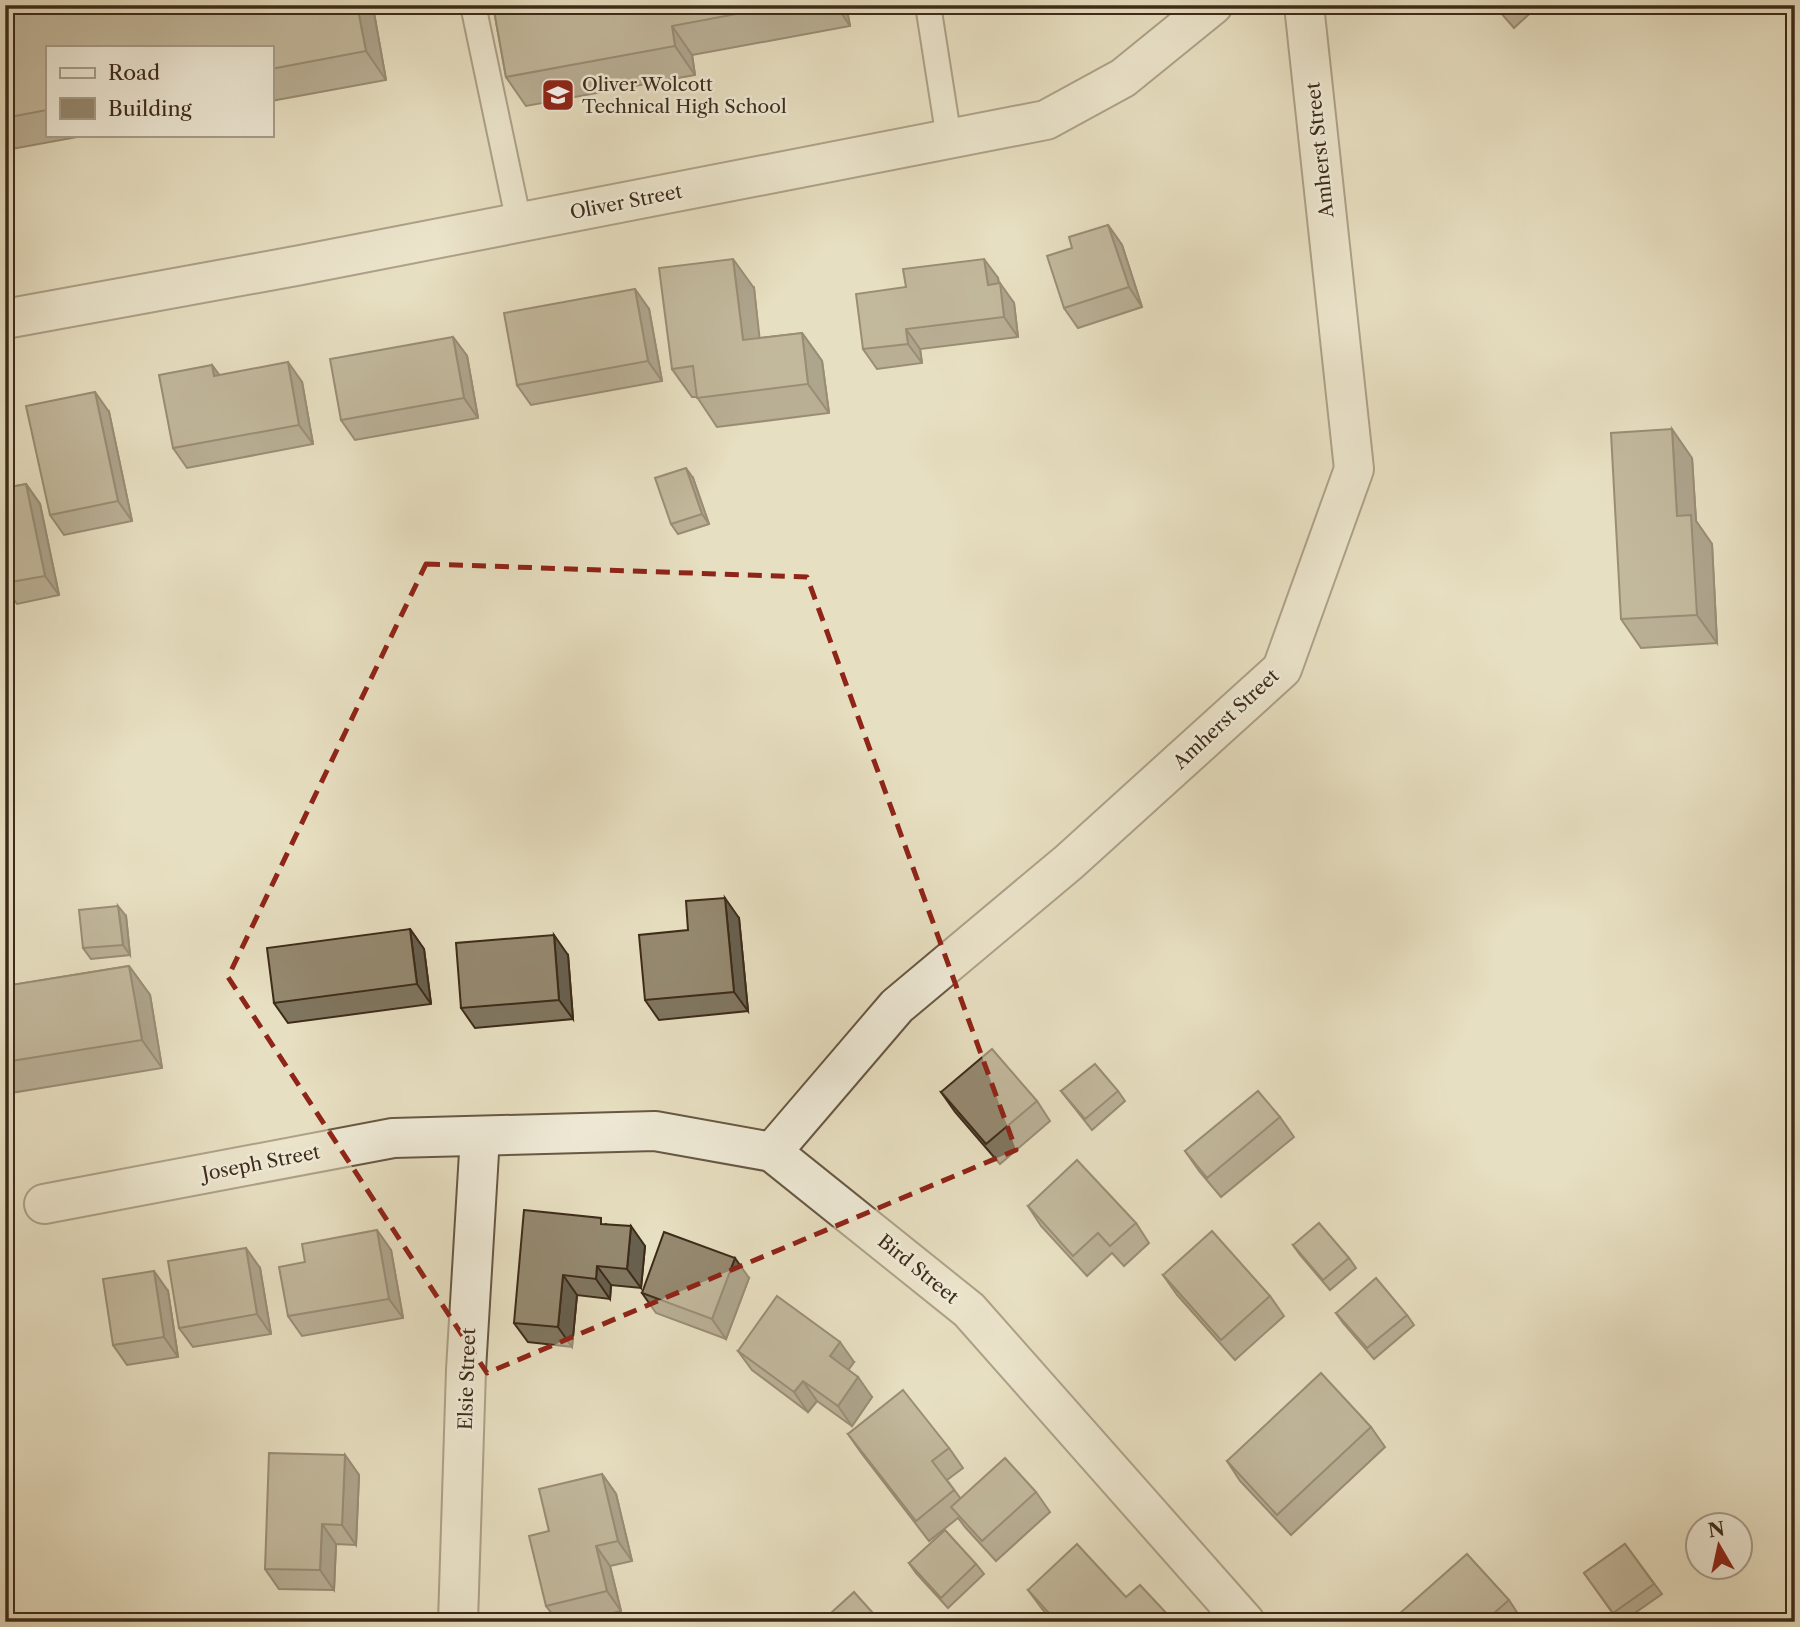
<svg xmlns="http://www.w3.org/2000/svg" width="1800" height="1627" font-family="'Libre Caslon Text',serif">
<rect width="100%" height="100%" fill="#e7dfc1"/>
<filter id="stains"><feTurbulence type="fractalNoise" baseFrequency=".00286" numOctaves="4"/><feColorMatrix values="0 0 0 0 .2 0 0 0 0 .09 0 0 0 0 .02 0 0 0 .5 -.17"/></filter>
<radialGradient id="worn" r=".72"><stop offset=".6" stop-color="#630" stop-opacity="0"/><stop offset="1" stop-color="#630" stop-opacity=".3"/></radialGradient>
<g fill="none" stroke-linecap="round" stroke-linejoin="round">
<defs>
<g id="service">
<path d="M 473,5 L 519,223"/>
<path d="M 928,5 L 949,139"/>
</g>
<g id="minor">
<path d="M 5,319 L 301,265 L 1046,120 L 1123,78 L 1213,5"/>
<path d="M 772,1152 L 897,1006 L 1069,862 L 1282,669 L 1354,469 L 1304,5"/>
<path d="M 44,1204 L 393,1138 L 655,1131 L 772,1152 L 969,1310 L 1245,1622"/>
<path d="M 458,1622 L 466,1370 L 480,1136"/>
</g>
</defs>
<!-- service casing -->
<use href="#service" stroke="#685843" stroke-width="28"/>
<!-- minor casing -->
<use href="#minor" stroke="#685843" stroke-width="42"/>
<!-- service -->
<use href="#service" stroke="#efead7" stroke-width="24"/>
<!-- minor -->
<use href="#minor" stroke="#efead7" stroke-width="38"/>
</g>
<!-- wall -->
<g fill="#807660" stroke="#3d2b19" stroke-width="2">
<path d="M 5,5 L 408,5 L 408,7 L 374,13 L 386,80 L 271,101 L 271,47 L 47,47 L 47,135 L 88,135 L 12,149 L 5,140 Z"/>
<path d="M 493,5 L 846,5 L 850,26 L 692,55 L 695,75 L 526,106 L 506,77 Z"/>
<path d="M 1494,5 L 1539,5 L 1514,28 Z"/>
<path d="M 1108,225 L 1122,245 L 1142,307 L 1078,328 L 1064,308 L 1072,248 Z"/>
<path d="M 998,278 L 999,283 L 1014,303 L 1018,337 L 920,349 L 922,363 L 877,369 L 863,349 Z"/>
<path d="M 754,288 L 759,338 L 802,333 L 822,361 L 829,413 L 717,427 L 697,397 L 692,397 L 672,369 Z"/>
<path d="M 649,309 L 662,381 L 531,405 L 517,385 Z"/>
<path d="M 453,337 L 467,356 L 478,418 L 355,440 L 341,420 Z"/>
<path d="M 212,365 L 219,375 L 302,382 L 313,444 L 187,468 L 173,448 Z"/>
<path d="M 109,412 L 132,521 L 64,535 L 50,515 Z"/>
<path d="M 1692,458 L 1696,521 L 1712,544 L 1717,643 L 1641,648 L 1621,619 Z"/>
<path d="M 693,478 L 709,524 L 678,534 L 671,524 Z"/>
<path d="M 26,484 L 40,504 L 59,595 L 17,604 L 5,587 L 5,488 Z"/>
<path d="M 126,916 L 130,955 L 91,959 L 83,948 Z"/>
<path d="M 739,918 L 748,1011 L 659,1020 L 645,1000 L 688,930 Z"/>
<path d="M 410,929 L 424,949 L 431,1004 L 288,1023 L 274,1003 Z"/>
<path d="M 568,955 L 573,1019 L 475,1028 L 461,1008 Z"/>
<path d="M 129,966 L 150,995 L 162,1068 L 5,1094 L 5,986 Z"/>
<path d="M 1061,1091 L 1118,1091 L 1125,1101 L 1092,1130 Z"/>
<path d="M 941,1092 L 1037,1101 L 1050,1121 L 1000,1164 L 955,1112 Z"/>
<path d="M 1280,1117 L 1294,1137 L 1221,1197 L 1199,1171 L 1185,1151 Z"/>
<path d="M 1028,1206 L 1136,1223 L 1149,1243 L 1124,1266 L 1112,1253 L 1087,1276 L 1041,1226 Z"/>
<path d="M 606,1224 L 645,1246 L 641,1288 L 611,1285 L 610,1299 L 577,1295 L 572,1347 L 528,1342 L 514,1323 Z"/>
<path d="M 1293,1245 L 1349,1258 L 1356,1268 L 1330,1290 L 1300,1255 Z"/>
<path d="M 391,1250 L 403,1318 L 302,1336 L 288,1316 L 305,1262 Z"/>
<path d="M 260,1268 L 271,1334 L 193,1347 L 179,1328 Z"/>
<path d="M 1163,1275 L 1270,1296 L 1284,1316 L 1235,1360 L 1177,1295 Z"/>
<path d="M 749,1278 L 726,1339 L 656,1313 L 642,1293 Z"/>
<path d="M 168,1291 L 178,1357 L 127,1365 L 113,1345 Z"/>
<path d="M 1336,1313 L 1407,1315 L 1414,1325 L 1374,1359 L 1343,1323 Z"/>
<path d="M 738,1351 L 854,1362 L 848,1370 L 872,1397 L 852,1426 L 817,1401 L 808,1412 L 752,1370 Z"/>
<path d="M 1371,1427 L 1385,1447 L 1291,1535 L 1240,1481 L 1227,1461 Z"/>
<path d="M 848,1434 L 949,1448 L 963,1468 L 947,1480 L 961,1499 L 1036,1492 L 1050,1512 L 996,1561 L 965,1527 L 958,1518 L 929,1541 L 862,1454 Z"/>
<path d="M 345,1455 L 359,1475 L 356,1545 L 336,1544 L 334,1590 L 279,1589 L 265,1569 Z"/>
<path d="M 602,1474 L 616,1494 L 632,1561 L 610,1566 L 621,1611 L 576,1622 L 558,1622 L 546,1606 L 549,1531 Z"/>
<path d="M 1625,1544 L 1662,1594 L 1622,1622 L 1619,1622 L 1584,1573 Z"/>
<path d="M 909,1563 L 976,1564 L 984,1574 L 948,1608 L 916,1573 Z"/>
<path d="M 1028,1590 L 1126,1597 L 1169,1616 L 1173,1622 L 1053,1622 L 1042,1609 Z"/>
<path d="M 1509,1600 L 1522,1620 L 1521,1622 L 1390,1622 Z"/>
</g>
<!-- shaded-wall -->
<g fill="#68604e" stroke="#3d2b19" stroke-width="2">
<path d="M 357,5 L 368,5 L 374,13 L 386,80 L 366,51 Z"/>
<path d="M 836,5 L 846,5 L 850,26 Z"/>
<path d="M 672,26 L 692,55 L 695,75 L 675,46 Z"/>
<path d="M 1108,225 L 1122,245 L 1142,307 L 1129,287 Z"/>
<path d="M 733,259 L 754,288 L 763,369 L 743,340 Z"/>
<path d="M 984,259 L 998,278 L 1001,304 L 988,285 Z"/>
<path d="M 1000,283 L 1014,303 L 1018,337 L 1004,317 Z"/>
<path d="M 635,289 L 649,309 L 662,381 L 648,361 Z"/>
<path d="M 906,329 L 920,349 L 922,363 L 908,344 Z"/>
<path d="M 802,333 L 822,361 L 829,413 L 808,384 Z"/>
<path d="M 453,337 L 467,356 L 478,418 L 464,398 Z"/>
<path d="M 288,362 L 302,382 L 313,444 L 299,425 Z"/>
<path d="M 212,365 L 226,384 L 214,376 Z"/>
<path d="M 95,392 L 109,412 L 132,521 L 118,501 Z"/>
<path d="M 1672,429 L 1692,458 L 1696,521 L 1712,544 L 1717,643 L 1697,615 L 1677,516 Z"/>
<path d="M 686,468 L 693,478 L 709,524 L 702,514 Z"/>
<path d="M 26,484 L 40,504 L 59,595 L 45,576 Z"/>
<path d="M 725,898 L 739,918 L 748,1011 L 734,992 Z"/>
<path d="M 118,906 L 126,916 L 130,955 L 123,945 Z"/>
<path d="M 410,929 L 424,949 L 431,1004 L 417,984 Z"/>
<path d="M 554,935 L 568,955 L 573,1019 L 559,1000 Z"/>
<path d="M 129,966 L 150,995 L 162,1068 L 142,1040 Z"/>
<path d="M 631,1226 L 645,1246 L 641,1288 L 627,1269 Z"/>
<path d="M 377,1230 L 391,1250 L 403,1318 L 389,1299 Z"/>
<path d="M 246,1248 L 260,1268 L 271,1334 L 257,1314 Z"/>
<path d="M 735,1258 L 749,1278 L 726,1339 L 712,1319 Z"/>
<path d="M 597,1266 L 611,1285 L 610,1299 L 596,1279 Z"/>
<path d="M 154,1271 L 168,1291 L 178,1357 L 164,1337 Z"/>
<path d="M 563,1275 L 577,1295 L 572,1347 L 558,1327 Z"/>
<path d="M 840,1342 L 854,1362 L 844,1376 L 830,1356 Z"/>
<path d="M 858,1377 L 872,1397 L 852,1426 L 838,1406 Z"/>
<path d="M 803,1381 L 817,1401 L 808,1412 L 794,1392 Z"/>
<path d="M 345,1455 L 359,1475 L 356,1545 L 342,1525 Z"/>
<path d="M 602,1474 L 616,1494 L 632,1561 L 618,1541 Z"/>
<path d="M 322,1524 L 336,1544 L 334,1590 L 320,1570 Z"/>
<path d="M 596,1546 L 610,1566 L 621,1611 L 607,1591 Z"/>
</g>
<!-- building -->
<g fill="#958970" stroke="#3d2b19" stroke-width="2">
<path d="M 5,5 L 357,5 L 366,51 L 271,69 L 271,47 L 47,47 L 47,110 L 5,118 Z"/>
<path d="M 493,5 L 784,5 L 672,26 L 675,46 L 506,77 Z"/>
<path d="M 1108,225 L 1129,287 L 1064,308 L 1047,256 L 1072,248 L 1069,237 Z"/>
<path d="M 733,259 L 743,340 L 802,333 L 808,384 L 697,398 L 693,366 L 672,369 L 659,268 Z"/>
<path d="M 984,259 L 988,285 L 1000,283 L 1004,317 L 906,329 L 908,344 L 863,349 L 856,294 L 906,287 L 903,269 Z"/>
<path d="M 635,289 L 648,361 L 517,385 L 504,313 Z"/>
<path d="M 453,337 L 464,398 L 341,420 L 330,359 Z"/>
<path d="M 288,362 L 299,425 L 173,448 L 159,375 L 212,365 L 214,376 Z"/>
<path d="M 95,392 L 118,501 L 50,515 L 26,406 Z"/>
<path d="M 1672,429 L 1677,516 L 1691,515 L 1697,615 L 1621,619 L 1611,433 Z"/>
<path d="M 686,468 L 702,514 L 671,524 L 655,478 Z"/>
<path d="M 26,484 L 45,576 L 5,583 L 5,488 Z"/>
<path d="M 725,898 L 734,992 L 645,1000 L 639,935 L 688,930 L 686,901 Z"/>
<path d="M 118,906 L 123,945 L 83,948 L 79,910 Z"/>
<path d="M 410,929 L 417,984 L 274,1003 L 267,948 Z"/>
<path d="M 554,935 L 559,1000 L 461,1008 L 456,943 Z"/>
<path d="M 129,966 L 142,1040 L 5,1062 L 5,986 Z"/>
<path d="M 992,1049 L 1037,1101 L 986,1144 L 941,1092 Z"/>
<path d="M 1095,1064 L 1118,1091 L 1085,1119 L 1061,1091 Z"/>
<path d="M 1258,1091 L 1280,1117 L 1207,1178 L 1185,1151 Z"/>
<path d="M 1077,1160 L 1136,1223 L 1110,1246 L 1098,1233 L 1073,1256 L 1028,1206 Z"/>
<path d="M 524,1210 L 601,1218 L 601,1224 L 631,1226 L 627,1269 L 597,1266 L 596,1279 L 563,1275 L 558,1327 L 514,1323 Z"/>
<path d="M 1319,1223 L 1349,1258 L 1323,1280 L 1293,1245 Z"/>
<path d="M 377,1230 L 389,1299 L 288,1316 L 279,1267 L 305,1262 L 302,1244 Z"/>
<path d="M 1212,1231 L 1270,1296 L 1221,1340 L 1163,1275 Z"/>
<path d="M 664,1232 L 735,1258 L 712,1319 L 642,1293 Z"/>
<path d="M 246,1248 L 257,1314 L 179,1328 L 168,1261 Z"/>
<path d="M 154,1271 L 164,1337 L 113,1345 L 103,1279 Z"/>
<path d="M 1376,1278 L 1407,1315 L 1367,1348 L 1336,1313 Z"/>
<path d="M 777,1296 L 840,1342 L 830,1356 L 858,1377 L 838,1406 L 803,1381 L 794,1392 L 738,1351 Z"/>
<path d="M 1321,1373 L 1371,1427 L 1277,1515 L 1227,1461 Z"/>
<path d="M 903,1390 L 949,1448 L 932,1461 L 954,1490 L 916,1521 L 848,1434 Z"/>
<path d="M 269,1453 L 345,1455 L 342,1525 L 322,1524 L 320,1570 L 265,1569 Z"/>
<path d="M 1005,1458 L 1036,1492 L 982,1541 L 951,1507 Z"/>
<path d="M 602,1474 L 618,1541 L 596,1546 L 607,1591 L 546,1606 L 529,1536 L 549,1531 L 539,1489 Z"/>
<path d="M 945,1530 L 976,1564 L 941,1598 L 909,1563 Z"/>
<path d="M 1077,1544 L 1126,1597 L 1140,1585 L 1169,1616 L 1163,1622 L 1057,1622 L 1028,1590 Z"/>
<path d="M 1625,1544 L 1654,1584 L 1613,1613 L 1584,1573 Z"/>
<path d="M 1467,1554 L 1509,1600 L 1484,1622 L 1390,1622 Z"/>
<path d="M 854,1592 L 881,1622 L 821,1622 Z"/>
<path d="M 626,1616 L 630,1622 L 619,1622 Z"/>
<path d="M 997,1616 L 1003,1622 L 991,1622 Z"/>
<path d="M 352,1617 L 353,1622 L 316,1622 Z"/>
</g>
<!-- marked area -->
<path d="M0 0H1800V1627H0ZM 426,564 L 807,577 L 1016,1150 L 487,1373 L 228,977 Z" fill="#e7dfc1" fill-opacity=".55" fill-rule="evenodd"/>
<path fill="none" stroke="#8f2418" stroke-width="5" stroke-dasharray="14 9" stroke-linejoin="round" d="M 426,564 L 807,577 L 1016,1150 L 487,1373 L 228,977 Z"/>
<!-- icons -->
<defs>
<symbol id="school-square" viewBox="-11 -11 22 22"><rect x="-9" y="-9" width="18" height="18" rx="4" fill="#8f2418" stroke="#efead7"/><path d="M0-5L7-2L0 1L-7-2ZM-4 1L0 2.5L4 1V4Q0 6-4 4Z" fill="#fff"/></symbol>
</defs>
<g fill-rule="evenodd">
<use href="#school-square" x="539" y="76" width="38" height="38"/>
</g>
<g text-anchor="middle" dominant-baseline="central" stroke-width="5" stroke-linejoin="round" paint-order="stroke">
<!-- poi labels -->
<g font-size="19" fill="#3d2b19" stroke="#efead7" text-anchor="start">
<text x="582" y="84">Oliver Wolcott<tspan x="582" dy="22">Technical High School</tspan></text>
</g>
<!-- street labels -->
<g font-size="19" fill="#3d2b19" stroke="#efead7">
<text transform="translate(1320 150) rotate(-96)">Amherst Street</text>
<text transform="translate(626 202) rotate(-11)">Oliver Street</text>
<text transform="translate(1226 719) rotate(-43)">Amherst Street</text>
<text transform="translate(261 1163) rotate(-11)">Joseph Street</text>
<text transform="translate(918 1269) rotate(39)">Bird Street</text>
<text transform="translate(467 1379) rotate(-88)">Elsie Street</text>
</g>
</g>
<!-- margin -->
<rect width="1800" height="1627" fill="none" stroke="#e7dfc1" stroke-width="28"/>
<rect x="7" y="7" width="1786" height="1613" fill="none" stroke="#3d2b19" stroke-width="3.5"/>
<rect x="14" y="14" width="1772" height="1599" fill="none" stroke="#3d2b19" stroke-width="2"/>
<!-- legend -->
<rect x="46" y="46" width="228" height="91" fill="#efead7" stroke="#a89e8b" stroke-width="2"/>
<rect x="60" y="68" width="35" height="10" fill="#efead7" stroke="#a89e8b" stroke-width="2"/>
<text x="108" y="80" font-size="21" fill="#3d2b19">Road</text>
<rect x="60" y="98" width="35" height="21" fill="#958970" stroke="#a89e8b" stroke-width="2"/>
<text x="108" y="116" font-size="21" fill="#3d2b19">Building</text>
<!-- north arrow -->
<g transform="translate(1719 1546) rotate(351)"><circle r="33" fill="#efead7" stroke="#a89e8b" stroke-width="2"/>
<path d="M0-5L12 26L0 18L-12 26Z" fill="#8f2418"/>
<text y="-10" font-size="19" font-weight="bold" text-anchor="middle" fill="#3d2b19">N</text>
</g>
<rect width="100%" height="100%" filter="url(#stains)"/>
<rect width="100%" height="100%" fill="url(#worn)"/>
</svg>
